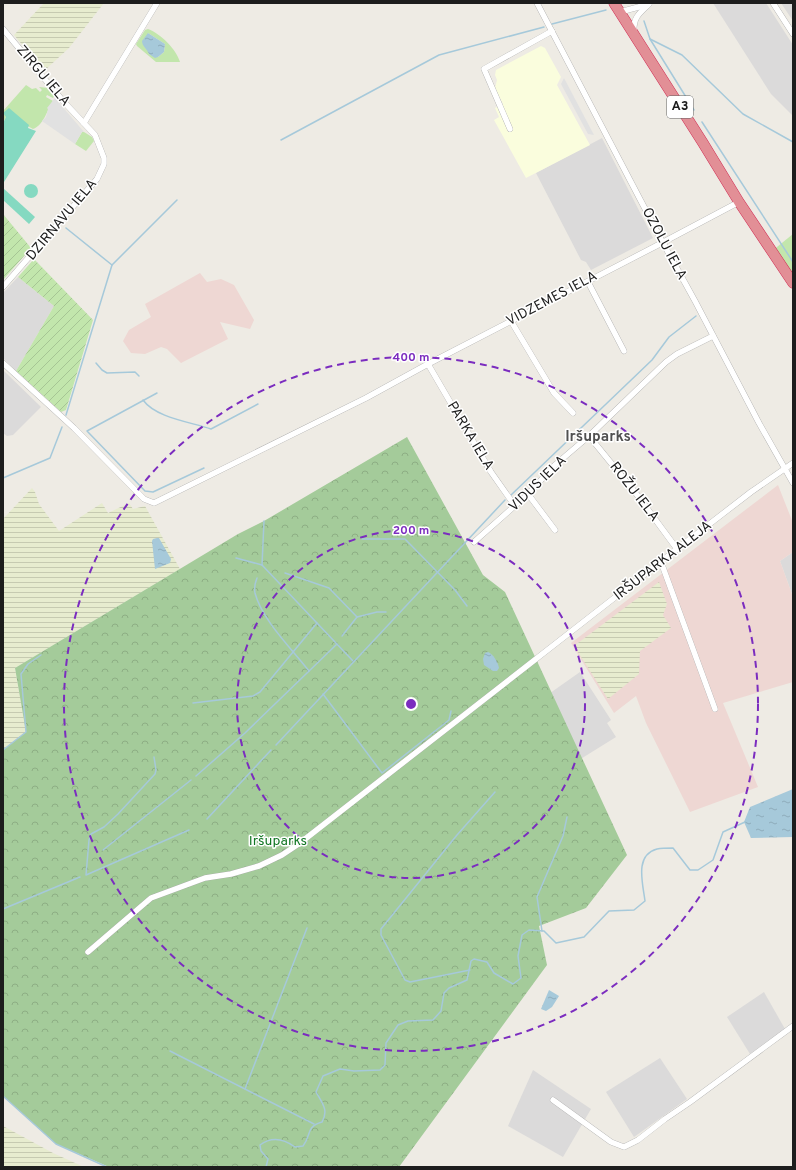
<svg xmlns="http://www.w3.org/2000/svg" width="796" height="1170" font-family="Overpass,sans-serif">
<defs>
<pattern id="farmland-rules" width="6" height="5" patternUnits="userSpaceOnUse"><rect width="6" height="5" fill="#e7eccf"/><path d="M0 2.5h6" fill="none" stroke="#c6cab1"/></pattern>
<pattern id="forest-crowns" width="20" height="18" patternUnits="userSpaceOnUse"><rect width="20" height="18" fill="#a4cb9a"/><path d="M2 6a3 3 0 1 1 6 0M12 15a3 3 0 1 1 6 0" fill="none" stroke="#8dae84"/></pattern>
<pattern id="garden-furrows" width="10" height="10" patternUnits="userSpaceOnUse"><rect width="10" height="10" fill="#c2e6ac"/><path d="M-1 1l2-2M0 10L10 0M9 11l2-2" fill="none" stroke="#a6c594"/></pattern>
<pattern id="water-ripples" width="26" height="14" patternUnits="userSpaceOnUse"><rect width="26" height="14" fill="#a6c9da"/><path d="M2 4q2-2 4 0t4 0M15 11q2-2 4 0t4 0" fill="none" stroke="#8eacbb"/></pattern>
</defs>
<rect width="100%" height="100%" fill="#eeebe4"/>
<!-- residential -->
<g fill="#dbdada">
<path d="M 713,3 L 766,3 L 793,45 L 793,116 L 771,94 Z"/>
<path d="M 781,3 L 793,3 L 793,21 Z"/>
<path d="M 602,138 L 653,238 L 591,270 L 586,262 L 581,260 L 536,173 Z"/>
<path d="M 18,277 L 54,306 L 16,371 L 3,358 L 3,293 Z"/>
<path d="M 3,370 L 41,407 L 13,435 L 7,436 L 3,433 Z"/>
<path d="M 793,552 L 793,597 L 780,561 Z"/>
<path d="M 580,672 L 611,720 L 607,723 L 616,737 L 571,765 L 536,703 Z"/>
<path d="M 764,992 L 785,1029 L 750,1054 L 727,1017 Z"/>
<path d="M 660,1058 L 687,1099 L 634,1137 L 606,1092 Z"/>
<path d="M 533,1070 L 591,1109 L 563,1157 L 508,1126 Z"/>
</g>
<!-- commercial -->
<g fill="#eed7d3">
<path d="M 200,273 L 207,282 L 221,279 L 234,285 L 254,320 L 250,329 L 220,322 L 228,339 L 181,363 L 167,349 L 161,347 L 145,354 L 131,353 L 123,341 L 129,330 L 151,317 L 145,304 Z"/>
<path d="M 778,485 L 793,523 L 793,552 L 780,561 L 793,597 L 793,682 L 723,703 L 758,787 L 690,812 L 646,723 L 636,696 L 614,713 L 571,643 Z"/>
</g>
<!-- education -->
<path fill="#fafddd" d="M 541,46 L 545,48 L 561,77 L 557,85 L 590,145 L 526,178 L 494,120 L 499,117 L 495,108 L 503,104 L 495,88 L 497,80 L 495,75 L 496,70 Z"/>
<!-- farmland -->
<g fill="url(#farmland-rules)">
<path d="M 44,3 L 104,3 L 69,48 L 44,71 L 14,35 Z"/>
<path d="M 32,488 L 35,492 L 39,504 L 59,531 L 102,503 L 108,513 L 129,503 L 133,509 L 145,506 L 180,569 L 15,668 L 26,732 L 3,750 L 3,519 Z"/>
<path d="M 659,582 L 667,604 L 663,615 L 671,628 L 640,651 L 639,674 L 608,699 L 574,646 Z"/>
<path d="M 3,1126 L 53,1153 L 84,1167 L 3,1167 Z"/>
</g>
<!-- grass -->
<g fill="#c2e6ac" fill-rule="evenodd">
<path d="M 148,29 C 161,34 176,49 180,62 L 156,62 L 137,46 L 136,44 L 145,30 ZM 148,33 L 165,44 L 164,52 L 158,57 L 149,54 L 148,50 Z"/>
<path d="M 26,85 L 32,89 L 36,88 L 40,92 L 42,90 L 39,87 L 49,88 L 54,96 L 53,98 L 47,95 L 46,97 L 53,101 C 47,110 44,125 33,129 L 5,114 L 6,117 L 3,123 L 3,111 Z"/>
<path d="M 82,132 L 84,132 L 92,137 L 94,141 L 86,151 L 75,144 Z"/>
<path d="M 793,234 L 793,283 L 772,251 Z"/>
</g>
<!-- forest -->
<path fill="url(#forest-crowns)" d="M 407,437 L 483,575 L 505,592 L 627,855 L 586,908 L 539,926 L 547,965 L 399,1167 L 109,1167 L 56,1144 L 3,1096 L 3,750 L 26,732 L 15,668 L 238,534 L 264,521 Z"/>
<!-- garden -->
<g fill="url(#garden-furrows)">
<path d="M 3,214 L 31,248 L 3,280 Z"/>
<path d="M 34,259 L 93,320 L 66,410 L 61,412 L 16,371 L 54,306 L 18,277 Z"/>
</g>
<!-- pitch -->
<g fill="#85d9c1">
<path d="M 9,108 L 29,125 L 28,128 L 36,131 L 4,182 L 3,181 L 3,123 L 6,117 L 3,113 Z"/>
<circle cx="31" cy="191" r="7"/>
<path d="M 3,188 L 35,217 L 29,224 L 3,200 Z"/>
</g>
<!-- parking -->
<g fill="#e1e1e1">
<path d="M 564,78 L 594,135 L 588,134 L 561,84 Z"/>
<path d="M 55,98 L 84,132 L 82,132 L 75,144 L 42,121 L 46,117 L 48,109 L 47,108 Z"/>
</g>
<!-- water -->
<g fill="url(#water-ripples)">
<path d="M 148,33 L 165,44 L 164,52 L 158,57 L 155,58 L 149,54 C 147,49 142,46 142,41 Z"/>
<path d="M 157,538 L 159,538 L 171,559 L 170,563 L 155,569 L 152,541 L 153,539 Z"/>
<path d="M 488,652 C 493,654 498,662 499,668 L 497,671 L 493,671 L 484,665 L 483,659 L 485,653 Z"/>
<path d="M 793,789 L 793,837 L 751,838 L 744,822 L 750,807 Z"/>
<path d="M 549,990 L 559,996 L 552,1007 L 546,1011 L 541,1009 Z"/>
</g>
<g fill="none" stroke-linecap="round" stroke-linejoin="round">
<!-- stream -->
<g stroke="#a6c9da" stroke-width="1.5">
<path d="M 644,21 L 650,39 L 694,110"/>
<path d="M 552,24 L 606,10"/>
<path d="M 650,39 L 682,55 L 743,114 L 793,142"/>
<path d="M 702,122 L 793,262"/>
<path d="M 281,140 L 439,55 L 544,27"/>
<path d="M 66,228 L 112,265"/>
<path d="M 96,363 L 102,370 L 107,373 L 135,372 L 139,376"/>
<path d="M 157,393 L 87,431 L 145,491 L 153,492 L 204,468"/>
<path d="M 143,400 C 156,418 191,422 211,429 L 258,404"/>
<path d="M 66,415 L 112,265 L 177,200"/>
<path d="M 3,478 L 50,458 L 62,427"/>
<path d="M 511,495 L 652,360 L 669,337 L 696,316"/>
<path d="M 264,521 L 262,565 L 353,661"/>
<path d="M 362,539 L 405,539 L 455,590 L 467,606"/>
<path d="M 236,558 L 262,565"/>
<path d="M 285,573 L 329,588 L 357,617"/>
<path d="M 257,578 C 255,583 254,588 255,593 C 262,620 292,649 309,671"/>
<path d="M 342,636 L 357,617 L 377,612 L 386,612"/>
<path d="M 323,694 L 382,773 L 449,720 L 451,711"/>
<path d="M 193,703 L 253,696 L 260,692 L 317,623"/>
<path d="M 276,745 L 505,500"/>
<path d="M 3,750 L 26,732 L 21,674 L 28,664 L 41,655"/>
<path d="M 154,757 L 156,770 L 155,774 L 118,814 L 104,827 L 91,834 L 89,840 L 86,875 L 189,830"/>
<path d="M 196,776 L 245,733 L 337,644"/>
<path d="M 207,819 L 271,750"/>
<path d="M 103,850 L 191,780"/>
<path d="M 3,909 L 80,877"/>
<path d="M 542,931 L 537,897 L 563,836 L 567,817"/>
<path d="M 470,970 L 410,982 L 405,980 L 381,935 L 381,929 L 457,835 L 495,792"/>
<path d="M 170,1051 L 314,1124"/>
<path d="M 245,1089 L 307,928"/>
<path d="M 3,1096 L 56,1144 L 107,1167"/>
<path d="M 266,1167 L 268,1159 L 261,1151 L 260,1145 C 272,1136 284,1139 295,1147 L 303,1146 C 312,1135 305,1127 322,1122 C 329,1110 322,1103 316,1092 L 323,1076 L 340,1069 L 354,1071 L 380,1070 L 385,1065 L 386,1043 L 398,1025 L 408,1021 L 433,1020 L 441,1011 L 444,993 L 449,988 L 467,980 L 471,961 L 474,959 L 487,962 L 494,973 L 513,984 L 521,978 L 518,956 L 522,935 L 529,930 L 544,931 L 556,943 L 584,937 L 609,911 L 634,910 L 645,901 C 643,884 634,855 657,849 C 662,848 668,848 673,848 L 690,870 L 698,870 L 713,860 L 723,832 L 745,822"/>
</g>
<defs>
<g id="street">
<path d="M 537,3 L 663,243 L 695,301 L 759,423 L 793,483"/>
<path d="M 773,3 L 793,34"/>
<path d="M 620,12 L 646,5"/>
<path d="M 3,29 L 63,101 L 95,135 L 104,158 L 104,164 L 97,179 L 3,287"/>
<path d="M 634,30 C 633,17 641,12 649,4"/>
<path d="M 84,123 L 157,3"/>
<path d="M 510,129 L 484,69 L 552,31"/>
<path d="M 588,282 L 624,351"/>
<path d="M 511,321 L 554,393 L 573,413"/>
<path d="M 3,363 L 74,428 L 144,499 L 154,503 L 366,398 L 428,364 L 656,246 L 739,202"/>
<path d="M 428,364 L 491,472 L 515,506"/>
<path d="M 589,436 L 638,496 L 677,549"/>
<path d="M 528,494 L 555,530"/>
<path d="M 474,542 L 528,494 L 555,465 L 589,436 L 666,362 L 677,354 L 713,336"/>
<path d="M 661,562 L 715,709"/>
<path d="M 88,952 L 151,898 L 205,878 L 231,874 L 259,866 L 282,855 L 300,843 L 677,549 L 751,492 L 793,463"/>
<path d="M 553,1100 L 611,1142 L 624,1147 L 638,1140 L 665,1119 L 690,1102 L 793,1026"/>
</g>
<path id="highway" d="M 614,3 L 703,143 L 739,202 L 793,283"/>
</defs>
<!-- street casing -->
<use href="#street" stroke="#a4a4a4" stroke-width="6"/>
<!-- highway casing -->
<use href="#highway" stroke="#d02d54" stroke-width="11"/>
<!-- street -->
<use href="#street" stroke="#fff" stroke-width="5.5"/>
<!-- highway -->
<use href="#highway" stroke="#e28f96" stroke-width="10"/>
</g>
<!-- distance rings -->
<g fill="none" stroke="#7b2cbf" stroke-width="2" stroke-dasharray="7 5">
<circle cx="411" cy="704" r="174"/>
<circle cx="411" cy="704" r="347"/>
</g>
<g text-anchor="middle" dominant-baseline="central" stroke-width="3" stroke-linejoin="round" paint-order="stroke">
<!-- shield labels -->
<rect fill="#fff" stroke="#616161" stroke-width="1" x="667" y="96" width="26" height="22" rx="3"/>
<g font-size="13" font-weight="bold" fill="#1d1d1d">
<text x="680" y="107">A3</text>
</g>
<!-- street labels -->
<g font-size="14" fill="#1d1d1d" stroke="#fff">
<text transform="translate(43 76) rotate(50)">ZIRGU IELA</text>
<text transform="translate(62 220) rotate(-50)">DZIRNAVU IELA</text>
<text transform="translate(664 244) rotate(62)">OZOLU IELA</text>
<text transform="translate(552 299) rotate(-28)">VIDZEMES IELA</text>
<text transform="translate(470 436) rotate(59)">PARKA IELA</text>
<text transform="translate(538 484) rotate(-44)">VIDUS IELA</text>
<text transform="translate(634 492) rotate(52)">ROŽU IELA</text>
<text transform="translate(663 561) rotate(-38)">IRŠUPARKA ALEJA</text>
</g>
<!-- park labels -->
<g font-size="14" fill="#117623" stroke="#fff">
<text x="278" y="841">Iršuparks</text>
</g>
<!-- neighbourhood labels -->
<g font-size="15" font-weight="bold" fill="#505050" stroke="#fff">
<text x="598" y="437">Iršuparks</text>
</g>
</g>
<circle cx="411" cy="704" r="6" fill="#7b2cbf" stroke="#fff" stroke-width="2"/>
<g font-size="12" text-anchor="middle" font-weight="bold" fill="#7b2cbf" stroke="#fff" stroke-width="3" stroke-linejoin="round" paint-order="stroke">
<text x="411" y="361">400 m</text>
<text x="411" y="534">200 m</text>
</g>
<!-- border -->
<rect width="796" height="1170" fill="none" stroke="#1d1d1d" stroke-width="8"/>
</svg>
